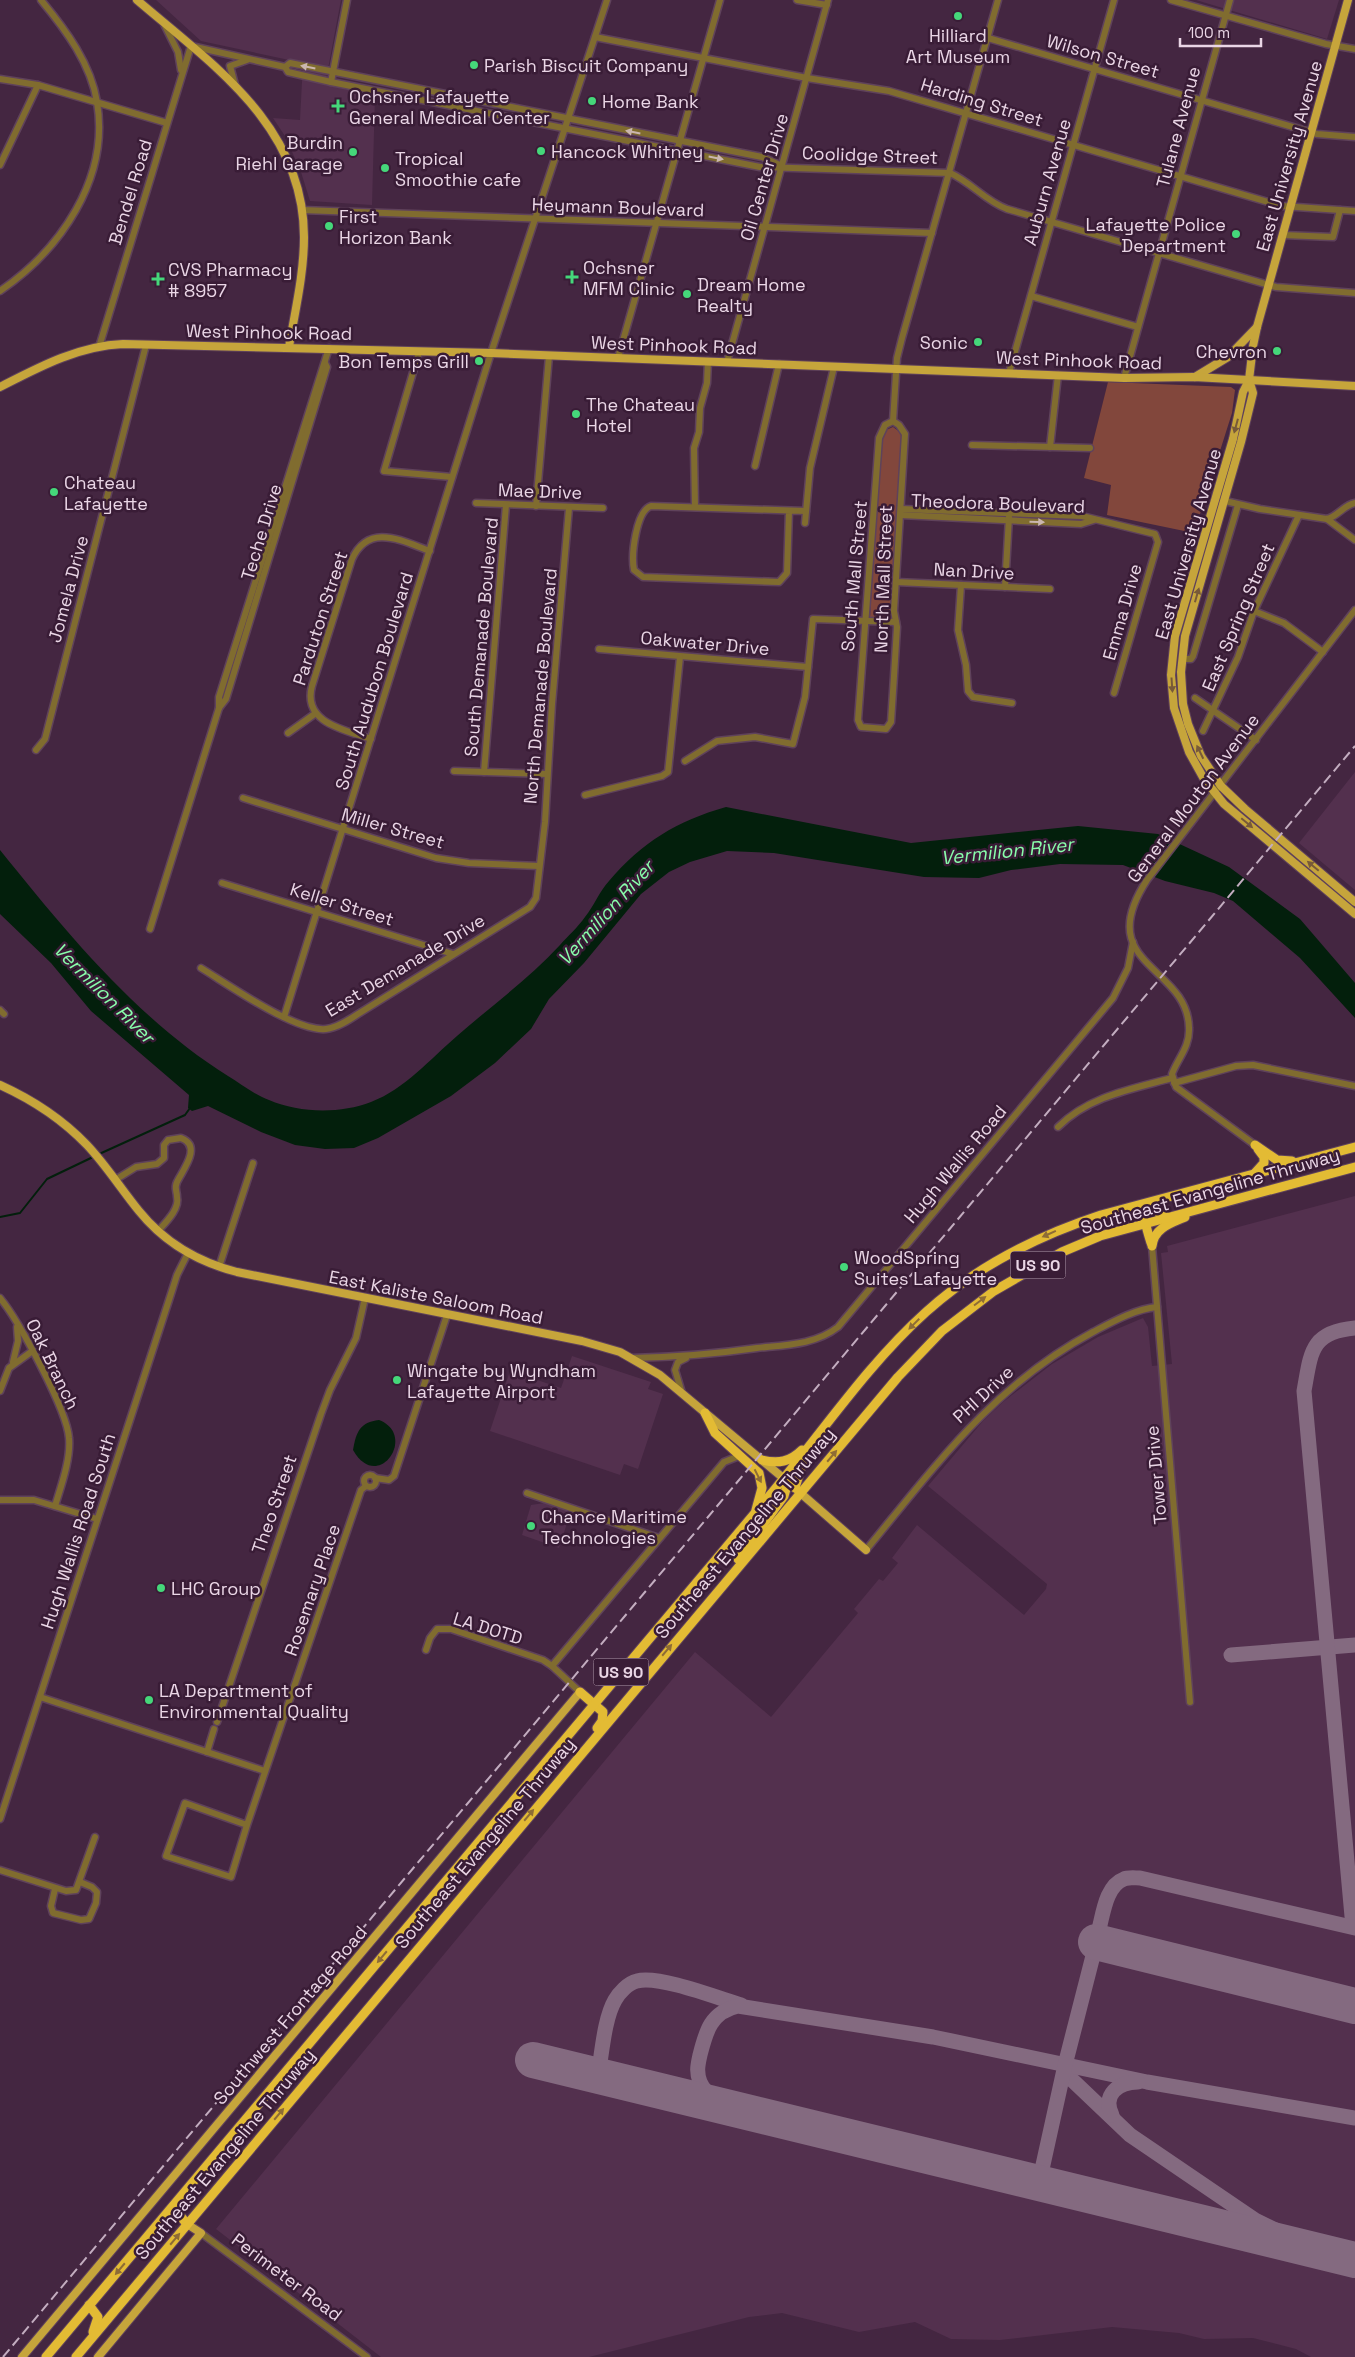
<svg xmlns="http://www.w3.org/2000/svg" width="1355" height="2357" font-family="'Space Grotesk',sans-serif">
<rect width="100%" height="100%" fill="#442641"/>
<!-- built -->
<g fill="#53304e">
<path d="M 156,0 L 341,0 L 325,85 L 375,95 L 372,205 L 310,201 L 301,172 L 285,136 L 273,118 L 300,120 L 303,63 L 201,41 Z"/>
<path d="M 1196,0 L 1339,0 L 1327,39 Z"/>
<path d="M 1355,772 L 1355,890 L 1299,843 Z"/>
<path d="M 1355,1196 L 1355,2357 L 1311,2357 L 1296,2349 L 1253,2338 L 1204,2339 L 1179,2333 L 1112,2327 L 1000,2340 L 951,2339 L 915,2322 L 859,2332 L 782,2313 L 749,2317 L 589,2357 L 381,2357 L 216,2229 L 695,1652 L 771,1717 L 858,1613 L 854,1609 L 879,1579 L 883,1581 L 898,1563 L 892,1558 L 917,1525 L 1024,1615 L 1046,1589 L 1047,1584 L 928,1486 L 983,1421 L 1003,1402 L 1052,1364 L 1098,1337 L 1143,1318 L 1148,1327 L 1152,1366 L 1172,1364 L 1161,1253 L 1168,1252 L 1167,1246 Z"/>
<path d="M 572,1356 L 651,1382 L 648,1389 L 663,1394 L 638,1469 L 624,1464 L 620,1475 L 490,1431 L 510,1371 L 561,1388 Z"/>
<path d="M 544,1503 L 571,1511 L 559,1548 L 522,1535 L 531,1505 Z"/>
</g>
<!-- green -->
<g fill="#82473c">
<path d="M 1108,382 L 1231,387 L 1235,390 L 1232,413 L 1194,533 L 1107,515 L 1111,485 L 1084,478 Z"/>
<path d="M 893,427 L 901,433 L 903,441 L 891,618 L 870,617 L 881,437 L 884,431 Z"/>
</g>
<!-- water -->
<g fill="#031f0c">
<path d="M 726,807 L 911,843 L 1078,826 L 1158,834 L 1229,867 L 1300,919 L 1355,983 L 1355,1018 L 1300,958 L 1233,901 L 1214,893 L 1165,881 L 1123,865 L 1060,864 L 1011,870 L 979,878 L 924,877 L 774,853 L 727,851 L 690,862 L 669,872 L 641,894 L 584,963 L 549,999 L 531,1029 L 495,1063 L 451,1096 L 378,1138 L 354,1148 L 325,1149 L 295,1145 L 261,1132 L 208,1106 L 192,1111 L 188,1108 L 189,1095 L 91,1011 L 51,963 L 0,914 L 0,850 C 67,933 137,1019 228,1076 C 241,1084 255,1095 269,1100 C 299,1113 340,1114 371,1102 C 405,1089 430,1059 457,1036 C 491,1006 529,979 560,945 C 568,936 578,927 585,917 C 594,906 599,892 609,881 C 642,842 677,821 726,807 Z"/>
<path d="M 379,1420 C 418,1435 378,1494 353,1450 C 356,1432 360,1422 379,1420 Z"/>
</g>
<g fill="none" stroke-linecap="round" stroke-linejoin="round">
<!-- stream -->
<g stroke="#031f0c" stroke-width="2">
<path d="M 97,1155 L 185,1115 L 190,1108"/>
<path d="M 0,1217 L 20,1213 L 47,1179 L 93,1157"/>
</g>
<!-- taxiway -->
<g stroke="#846a80" stroke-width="15">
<path d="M 1231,1655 L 1355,1645"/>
<path d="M 1353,1927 L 1304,1391 C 1311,1353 1310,1332 1355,1328"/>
<path d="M 1093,1952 L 1105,1944 L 1098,1933 C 1103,1916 1105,1886 1124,1879 C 1128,1877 1135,1878 1140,1878 L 1355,1928"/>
<path d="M 1065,2065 L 1068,2076 L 1130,2135 L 1255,2220 L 1294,2239 L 1352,2259"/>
<path d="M 598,2075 C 602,2054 604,2019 615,2000 C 619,1993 628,1983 637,1981 C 659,1975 718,1998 741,2005"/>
<path d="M 721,2105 C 713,2098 704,2092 700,2082 C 696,2072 698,2064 700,2055 C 706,2031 711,2012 738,2006 L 933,2037 L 1147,2082 L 1355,2118"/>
<path d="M 1112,2115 C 1102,2095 1118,2082 1138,2082"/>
<path d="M 1039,2183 L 1065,2065 L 1096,1944"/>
</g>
<!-- runway -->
<g stroke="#846a80" stroke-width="36">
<path d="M 1096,1942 L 1355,2006"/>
<path d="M 533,2060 L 1355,2260"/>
</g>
<defs>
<g id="minor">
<path d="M 797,0 L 827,5"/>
<path d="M 1171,0 L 1326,44 L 1355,49"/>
<path d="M 164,24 L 178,52 L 181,70"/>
<path d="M 595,37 L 807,78 L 889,91 L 1282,206 L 1355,211"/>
<path d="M 988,38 L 1317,134 L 1355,137"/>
<path d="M 285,67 L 290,63 L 762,157 L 782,166"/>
<path d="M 0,79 L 38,85 L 167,123"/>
<path d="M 331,82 L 347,0"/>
<path d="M 235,85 L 230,66 L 247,60"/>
<path d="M 0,165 L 38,85"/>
<path d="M 302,210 L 932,233"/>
<path d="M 1283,235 L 1333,237 L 1340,210"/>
<path d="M 0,291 C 60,250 110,179 97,102 C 91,64 66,30 41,0"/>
<path d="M 1031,296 L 1138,327"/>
<path d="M 99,347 L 191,46 L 285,67 L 288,72 L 331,82 L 760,167 L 950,173 C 971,182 985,201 1007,209 L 1276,287 L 1355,293"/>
<path d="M 419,352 L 384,471 L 452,477"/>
<path d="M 618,358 L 720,0"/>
<path d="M 727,362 L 828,0"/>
<path d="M 1009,373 L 1114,0"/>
<path d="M 1124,378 L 1230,0"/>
<path d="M 893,421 L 899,425 L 905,434 L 894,611 L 897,627 L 894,676 L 891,722 L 886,729 L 861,727 L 858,720 L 879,438 L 885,425 Z"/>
<path d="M 893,421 L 897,358 L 902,338 L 998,0"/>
<path d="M 972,445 L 1090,448"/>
<path d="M 1050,447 L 1058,375"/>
<path d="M 755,466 L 779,364"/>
<path d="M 1225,501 L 1260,509 L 1327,519 C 1338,516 1344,505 1355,503"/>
<path d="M 476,503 L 603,508"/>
<path d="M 536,506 L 549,356"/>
<path d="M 695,507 L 694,448 L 699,432 L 700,408 L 707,383 L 708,361"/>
<path d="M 901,509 L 1082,516 L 1155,534 L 1158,542 L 1114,693"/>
<path d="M 789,511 L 787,573 L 779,582 L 643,577 L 634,570 C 631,555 636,511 651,506 C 702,508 754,509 806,511"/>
<path d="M 901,515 L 1081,524 L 1094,520"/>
<path d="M 1327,519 L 1355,540"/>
<path d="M 805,523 L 810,468 L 834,367"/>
<path d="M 896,582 L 1050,589"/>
<path d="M 961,585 L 958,630 L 966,665 L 968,691 L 973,697 L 1012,703"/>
<path d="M 1005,587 L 1009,517"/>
<path d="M 1254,611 L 1284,623 L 1323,652"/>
<path d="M 599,649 L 808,667"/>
<path d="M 1182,659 L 1191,659 L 1193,656 L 1238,505"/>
<path d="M 1195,698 L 1256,740"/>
<path d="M 219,708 L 219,697 L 329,348"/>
<path d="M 1203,731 L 1238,657 L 1254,611 L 1299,515"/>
<path d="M 288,733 L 316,713"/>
<path d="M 371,739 C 345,730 302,723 312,686 L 352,559 C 369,522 402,541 430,551"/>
<path d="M 36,750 L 45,739 L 146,345"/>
<path d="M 685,761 L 717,741 L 755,737 L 793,744 L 805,697 L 813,619 L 896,622"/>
<path d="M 454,771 L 547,774"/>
<path d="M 484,772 L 506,505"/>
<path d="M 585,795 L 662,776 L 668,772 L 680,657"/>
<path d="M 243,798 L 436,858 L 469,863 L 539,866"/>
<path d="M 222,883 L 453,954"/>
<path d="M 150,929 L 219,708 L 226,699 L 327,367 L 325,363"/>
<path d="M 201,968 C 229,985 295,1032 326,1029 C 337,1028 349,1020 358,1014 L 530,907 L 536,898 L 545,822 L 552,704 L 569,508"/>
<path d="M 0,1010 L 4,1014"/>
<path d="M 284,1017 L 491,353 L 607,0"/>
<path d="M 1174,1083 L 1236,1066 L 1253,1065 L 1355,1086"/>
<path d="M 1058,1127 C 1089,1096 1132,1089 1172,1078"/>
<path d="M 1255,1145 L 1176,1087 L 1172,1074 C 1178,1058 1190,1047 1189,1028 C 1188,965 1091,966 1147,880 L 1355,610"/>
<path d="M 115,1180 L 136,1167 L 157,1164 L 164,1158 L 164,1145 L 168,1140 L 181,1138 C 203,1146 182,1171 177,1182 C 174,1188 177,1191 177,1197 C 180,1209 165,1223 158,1231"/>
<path d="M 1152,1246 L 1190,1702"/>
<path d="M 219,1267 L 253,1163"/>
<path d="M 0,1298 C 19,1321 67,1410 69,1438 C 71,1459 61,1486 55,1506"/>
<path d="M 633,1358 C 675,1357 715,1354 757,1348 C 785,1345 815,1345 838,1327 L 1113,998 L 1128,968 L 1133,942"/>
<path d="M 13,1362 L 18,1341 L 17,1327"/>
<path d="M 0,1391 L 9,1368 L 31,1352"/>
<path d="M 682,1393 L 675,1370 L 678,1362 L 686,1358"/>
<circle cx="370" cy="1481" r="6"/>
<path d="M 375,1478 L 389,1480 L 394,1476 L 447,1315"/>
<path d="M 527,1493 L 659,1538"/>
<path d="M 0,1500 L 34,1500 L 97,1519"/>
<path d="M 866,1550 C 936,1465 994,1385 1093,1332 C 1112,1322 1135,1309 1157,1307"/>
<path d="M 426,1650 L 430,1638 L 437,1629 L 451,1629 L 543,1660 L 552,1666 L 580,1692"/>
<path d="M 552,1666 L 724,1462 L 739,1456"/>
<path d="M 40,1697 L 265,1771"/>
<path d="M 217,1722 L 321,1414 L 330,1390 L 356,1338 L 365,1298"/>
<path d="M 207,1752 L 214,1729"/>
<path d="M 0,1819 L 169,1300 L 177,1275 L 188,1253"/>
<path d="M 247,1825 L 185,1803 L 166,1856 L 231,1877 L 247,1825 L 361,1490 L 366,1486"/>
<path d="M 0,1870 L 66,1891 L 76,1890 L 95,1837"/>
<path d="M 55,1889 L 51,1906 L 53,1913 L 81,1920 L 89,1919 L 96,1903 L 97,1892 L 92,1887 L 80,1882"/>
<path d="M 201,2233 L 367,2357"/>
</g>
<g id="major">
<path d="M 137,0 C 213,65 304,126 304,237 C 304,274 295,311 289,347"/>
<path d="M 1348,0 L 1257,327 L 1253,346 L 1249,380 L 1253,393 L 1241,442 L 1185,636 L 1181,672 L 1183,704 L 1188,724 L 1201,756 L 1221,786 L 1245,809 L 1355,902"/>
<path d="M 1195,377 L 1228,357 L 1257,327"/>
<path d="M 1249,380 L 1243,392 L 1233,439 L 1175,636 L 1171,675 L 1174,708 L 1189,752 L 1204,779 L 1224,804 L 1355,914"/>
<path d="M 0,387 C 39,367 78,346 123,344 L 491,353 L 1124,378 L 1194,377 L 1355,386"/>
<path d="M 0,1085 C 31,1099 63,1120 87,1145 C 106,1165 121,1189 139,1211 C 164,1242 198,1262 237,1272 L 582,1341 L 620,1352 L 660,1375 L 788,1482"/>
<path d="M 797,1490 L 866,1550"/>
<path d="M 22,2357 L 580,1692"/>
<path d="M 98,2357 L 201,2233 L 187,2224"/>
</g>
<g id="highway">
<path d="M 1255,1145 L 1277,1160 L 1292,1161"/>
<path d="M 1255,1173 L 1264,1163 L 1264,1157 L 1258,1149"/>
<path d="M 1163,1200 L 1158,1212 L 1161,1216 L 1167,1217"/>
<path d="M 1151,1243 C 1148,1231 1138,1211 1153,1204"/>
<path d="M 1152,1246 C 1154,1228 1171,1223 1185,1217"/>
<path d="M 705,1413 L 715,1433 L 759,1473 L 762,1488 L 756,1510"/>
<path d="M 762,1460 C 778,1464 790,1462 802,1450"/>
<path d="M 795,1488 L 804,1458"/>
<path d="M 738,1559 L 784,1496 L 788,1482"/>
<path d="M 580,1692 L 603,1712 L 602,1721 L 597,1728"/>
<path d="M 182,2201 L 177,2212 L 187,2224"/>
<path d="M 89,2305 L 98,2317 L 93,2332"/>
<path d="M 46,2357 L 771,1494 C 821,1434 868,1364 926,1312 C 976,1267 1037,1236 1101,1215 L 1355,1147"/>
<path d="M 76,2357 L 898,1377 L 942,1331 L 994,1291 L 1062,1252 L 1100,1236 L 1355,1167"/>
</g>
</defs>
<!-- minor casing -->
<use href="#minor" stroke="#5f425b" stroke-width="9"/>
<!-- major casing -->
<use href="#major" stroke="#5f425b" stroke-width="10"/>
<!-- highway casing -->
<use href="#highway" stroke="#5f425b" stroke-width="11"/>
<!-- minor -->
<use href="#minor" stroke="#806c2f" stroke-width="6"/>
<!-- major -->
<use href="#major" stroke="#c6a53b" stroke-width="8"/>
<!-- highway -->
<use href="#highway" stroke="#e3bb34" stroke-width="9"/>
<!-- rail -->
<path stroke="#c3adc0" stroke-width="2" stroke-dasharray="10 5" stroke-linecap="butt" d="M 3,2357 L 1355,746"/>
</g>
<!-- one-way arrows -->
<defs><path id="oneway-solid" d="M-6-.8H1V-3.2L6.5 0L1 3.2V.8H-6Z" transform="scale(1.25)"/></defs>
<g fill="#cab6af">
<use href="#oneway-solid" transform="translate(308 67) rotate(-169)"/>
<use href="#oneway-solid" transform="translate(633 132) rotate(-169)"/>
<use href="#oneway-solid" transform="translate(716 158) rotate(11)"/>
<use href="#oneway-solid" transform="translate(1037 522) rotate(2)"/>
</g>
<g fill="#785a38">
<use href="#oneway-solid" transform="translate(1236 426) rotate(105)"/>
<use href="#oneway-solid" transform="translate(1197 595) rotate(-74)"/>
<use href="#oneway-solid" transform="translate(1172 685) rotate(86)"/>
<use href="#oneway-solid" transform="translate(1200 752) rotate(-116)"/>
<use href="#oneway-solid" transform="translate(1247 823) rotate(40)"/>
<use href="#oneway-solid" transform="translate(1313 866) rotate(-140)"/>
</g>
<g fill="#8e6c35">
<use href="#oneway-solid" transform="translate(1049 1234) rotate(156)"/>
<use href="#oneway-solid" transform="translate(980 1301) rotate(-37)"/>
<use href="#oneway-solid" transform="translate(914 1324) rotate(135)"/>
<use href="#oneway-solid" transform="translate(832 1456) rotate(-50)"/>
<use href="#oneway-solid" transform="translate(758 1476) rotate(63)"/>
<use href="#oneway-solid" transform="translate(667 1650) rotate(-50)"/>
<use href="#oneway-solid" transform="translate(529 1815) rotate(-50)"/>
<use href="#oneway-solid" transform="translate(382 1957) rotate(130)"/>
<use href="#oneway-solid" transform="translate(279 2114) rotate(-50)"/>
<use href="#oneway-solid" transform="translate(175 2239) rotate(-50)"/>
<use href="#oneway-solid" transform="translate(120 2269) rotate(130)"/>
</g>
<!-- markers -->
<g fill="#45d77a" stroke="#391c36" stroke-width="2">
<circle cx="958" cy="16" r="5"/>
<circle cx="474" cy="65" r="5"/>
<circle cx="592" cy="101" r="5"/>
<path d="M335.5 98.5h5v5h5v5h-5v5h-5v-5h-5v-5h5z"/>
<circle cx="541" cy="151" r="5"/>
<circle cx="353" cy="152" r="5"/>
<circle cx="385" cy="168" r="5"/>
<circle cx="329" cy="226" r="5"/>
<circle cx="1236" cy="234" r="5"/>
<path d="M569.5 269.5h5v5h5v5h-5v5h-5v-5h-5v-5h5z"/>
<path d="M155.5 271.5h5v5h5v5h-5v5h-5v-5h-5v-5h5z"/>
<circle cx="687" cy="294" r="5"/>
<circle cx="978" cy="342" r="5"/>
<circle cx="1277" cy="351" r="5"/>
<circle cx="479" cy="361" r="5"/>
<circle cx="576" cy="414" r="5"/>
<circle cx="54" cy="492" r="5"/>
<circle cx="844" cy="1267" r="5"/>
<circle cx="397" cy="1380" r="5"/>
<circle cx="531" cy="1526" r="5"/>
<circle cx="161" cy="1588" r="5"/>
<circle cx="149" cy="1700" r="5"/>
</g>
<g text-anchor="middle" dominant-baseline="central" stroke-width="5" stroke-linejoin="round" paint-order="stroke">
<!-- shield labels -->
<g fill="#391c36" stroke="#b59eb1" stroke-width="1">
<rect x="1010.5" y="1251.5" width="55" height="27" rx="4"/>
<rect x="593.5" y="1658.5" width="55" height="27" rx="4"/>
</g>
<g font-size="16" font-weight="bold" fill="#ead6e6">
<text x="1038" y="1265">US 90</text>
<text x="621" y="1672">US 90</text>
</g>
<!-- poi labels -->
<g font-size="18" fill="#ead6e6" stroke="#391c36" text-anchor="start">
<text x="958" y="35" text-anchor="middle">Hilliard<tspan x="958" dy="21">Art Museum</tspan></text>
<text x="484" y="65">Parish Biscuit Company</text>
<text x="349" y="96">Ochsner Lafayette<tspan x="349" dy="21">General Medical Center</tspan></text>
<text x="602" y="101">Home Bank</text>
<text x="343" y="142" text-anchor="end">Burdin<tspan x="343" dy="21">Riehl Garage</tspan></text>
<text x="551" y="151">Hancock Whitney</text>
<text x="395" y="158">Tropical<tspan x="395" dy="21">Smoothie cafe</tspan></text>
<text x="339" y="216">First<tspan x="339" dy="21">Horizon Bank</tspan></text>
<text x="1226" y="224" text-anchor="end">Lafayette Police<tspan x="1226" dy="21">Department</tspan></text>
<text x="583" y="267">Ochsner<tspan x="583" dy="21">MFM Clinic</tspan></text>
<text x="168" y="269">CVS Pharmacy<tspan x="168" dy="21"># 8957</tspan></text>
<text x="697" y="284">Dream Home<tspan x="697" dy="21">Realty</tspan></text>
<text x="968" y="342" text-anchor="end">Sonic</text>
<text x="1267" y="351" text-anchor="end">Chevron</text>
<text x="469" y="361" text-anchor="end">Bon Temps Grill</text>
<text x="586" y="404">The Chateau<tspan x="586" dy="21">Hotel</tspan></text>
<text x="64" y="482">Chateau<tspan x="64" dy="21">Lafayette</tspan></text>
<text x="854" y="1257">WoodSpring<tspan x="854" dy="21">Suites Lafayette</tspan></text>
<text x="407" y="1370">Wingate by Wyndham<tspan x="407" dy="21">Lafayette Airport</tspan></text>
<text x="541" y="1516">Chance Maritime<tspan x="541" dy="21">Technologies</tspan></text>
<text x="171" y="1588">LHC Group</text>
<text x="159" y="1690">LA Department of<tspan x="159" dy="21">Environmental Quality</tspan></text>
</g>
<!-- street labels -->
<g font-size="18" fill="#ead6e6" stroke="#391c36">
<text transform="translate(1103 56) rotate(16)">Wilson Street</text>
<text transform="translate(982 102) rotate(17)">Harding Street</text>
<text transform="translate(1178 127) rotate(-75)">Tulane Avenue</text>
<text transform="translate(870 155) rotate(2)">Coolidge Street</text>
<text transform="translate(1289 156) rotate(-74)">East University Avenue</text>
<text transform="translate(764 177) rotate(-74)">Oil Center Drive</text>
<text transform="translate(1047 182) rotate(-74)">Auburn Avenue</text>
<text transform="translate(130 192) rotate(-73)">Bendel Road</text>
<text transform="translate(618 207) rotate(2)">Heymann Boulevard</text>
<text transform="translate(269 332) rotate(1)">West Pinhook Road</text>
<text transform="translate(674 345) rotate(2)">West Pinhook Road</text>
<text transform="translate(1079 360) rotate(2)">West Pinhook Road</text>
<text transform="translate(540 491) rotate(2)">Mae Drive</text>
<text transform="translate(998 503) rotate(2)">Theodora Boulevard</text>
<text transform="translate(261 532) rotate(-73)">Teche Drive</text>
<text transform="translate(1188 544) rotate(-74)">East University Avenue</text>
<text transform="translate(974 571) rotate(3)">Nan Drive</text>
<text transform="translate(854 576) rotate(-85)">South Mall Street</text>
<text transform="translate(883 579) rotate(-88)">North Mall Street</text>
<text transform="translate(68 589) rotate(-75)">Jomela Drive</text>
<text transform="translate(1122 612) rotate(-74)">Emma Drive</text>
<text transform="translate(1238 617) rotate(-67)">East Spring Street</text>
<text transform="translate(320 618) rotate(-72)">Parduton Street</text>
<text transform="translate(481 637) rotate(-85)">South Demanade Boulevard</text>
<text transform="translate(705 643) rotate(5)">Oakwater Drive</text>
<text transform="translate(374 681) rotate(-73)">South Audubon Boulevard</text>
<text transform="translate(540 686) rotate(-85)">North Demanade Boulevard</text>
<text transform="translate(1193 798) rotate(-53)">General Mouton Avenue</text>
<text transform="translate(393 828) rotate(16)">Miller Street</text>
<text transform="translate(342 904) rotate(17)">Keller Street</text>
<text transform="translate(405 965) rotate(-31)">East Demanade Drive</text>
<text transform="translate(955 1164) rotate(-50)">Hugh Wallis Road</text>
<text transform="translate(1210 1191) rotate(-16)">Southeast Evangeline Thruway</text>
<text transform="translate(436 1297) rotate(11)">East Kaliste Saloom Road</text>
<text transform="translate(53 1364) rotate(64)">Oak Branch</text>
<text transform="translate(983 1394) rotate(-43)">PHI Drive</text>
<text transform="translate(1156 1475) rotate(-95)">Tower Drive</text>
<text transform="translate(274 1504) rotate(-71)">Theo Street</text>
<text transform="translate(78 1531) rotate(-72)">Hugh Wallis Road South</text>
<text transform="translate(745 1533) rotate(-50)">Southeast Evangeline Thruway</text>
<text transform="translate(312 1590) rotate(-71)">Rosemary Place</text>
<text transform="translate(488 1628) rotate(17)">LA DOTD</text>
<text transform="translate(485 1843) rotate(-50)">Southeast Evangeline Thruway</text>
<text transform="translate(290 2015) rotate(-50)">Southwest Frontage Road</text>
<text transform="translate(225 2154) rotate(-50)">Southeast Evangeline Thruway</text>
<text transform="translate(287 2277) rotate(37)">Perimeter Road</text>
</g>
<!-- water labels -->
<g font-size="19" font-style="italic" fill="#89feab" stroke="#391c36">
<text transform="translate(1007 851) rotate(-6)">Vermilion River</text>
<text transform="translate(606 913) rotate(-48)">Vermilion River</text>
<text transform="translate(104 993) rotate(45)">Vermilion River</text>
</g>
</g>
<!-- scale -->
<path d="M1180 38v8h81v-8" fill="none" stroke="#ead6e6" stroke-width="2.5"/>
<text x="1188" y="38" font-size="15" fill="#ead6e6" stroke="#391c36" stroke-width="4" paint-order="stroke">100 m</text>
</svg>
